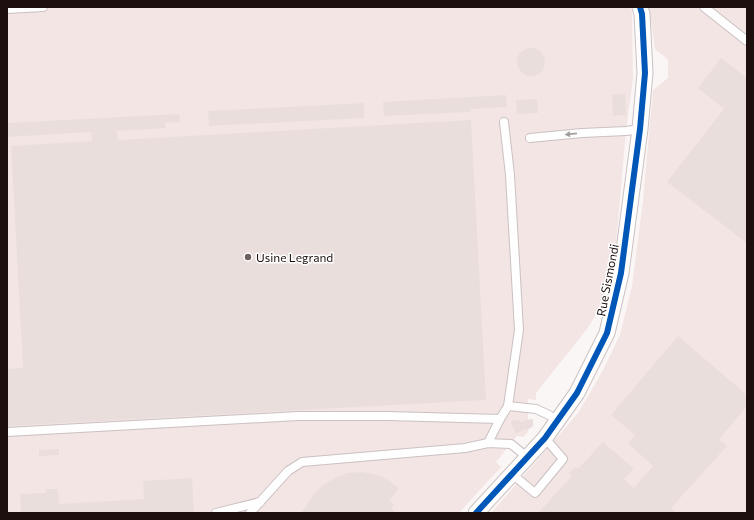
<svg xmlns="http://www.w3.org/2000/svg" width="754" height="520" font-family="Commissioner,sans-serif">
<rect width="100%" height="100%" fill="#fbf6f6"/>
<!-- built -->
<g fill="#f3e5e4">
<path d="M 7,7 L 630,7 L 632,12 L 633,78 L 626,131 L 615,255 L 610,280 L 600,308 L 587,329 L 536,393 L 536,400 L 528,399 L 528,432 L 523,437 L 517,436 L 496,462 L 501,467 L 459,513 L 7,513 Z"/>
<path d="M 649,7 L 747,7 L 747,513 L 491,513 L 578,413 L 602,372 L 620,335 L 632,286 L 643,200 L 653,90 L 668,78 L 668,60 L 655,49 Z"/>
</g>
<!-- building -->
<g fill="#eadedd">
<circle cx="531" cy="62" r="14"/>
<path d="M 721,58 L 747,78 L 747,243 L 667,182 L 724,109 L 698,88 Z"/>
<path d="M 625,94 L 626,115 L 613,116 L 612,95 Z"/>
<path d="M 506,95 L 507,107 L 470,109 L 470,112 L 384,116 L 383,102 Z"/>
<path d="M 537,99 L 538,113 L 517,114 L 516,100 Z"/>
<path d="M 364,103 L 364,118 L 209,126 L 208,111 Z"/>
<path d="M 179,114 L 180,122 L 165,123 L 166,128 L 117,131 L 118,140 L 471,120 L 486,400 L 7,426 L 7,369 L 23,368 L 11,146 L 92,141 L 91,132 L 7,137 L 7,123 Z"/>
<path d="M 678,336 L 747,395 L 747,406 L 719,439 L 727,446 L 671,508 L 677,513 L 538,513 L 572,476 L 569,473 L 575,467 L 578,469 L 603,442 L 634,469 L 624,479 L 634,488 L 653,466 L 628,443 L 635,435 L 611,415 Z"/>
<path d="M 533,419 L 533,426 L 529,429 L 521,430 L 521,432 L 515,433 L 514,427 L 512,427 L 511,421 L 520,420 L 521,422 L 524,422 L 524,420 Z"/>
<path d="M 59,449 L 59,455 L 39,456 L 39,450 Z"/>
<path d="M 363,472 L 373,474 L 382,477 L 391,482 L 399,489 L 389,500 L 394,504 L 391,508 L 395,512 L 395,513 L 301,513 L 306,507 L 314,494 L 324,484 L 337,477 L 347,473 Z"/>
<path d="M 192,478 L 194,513 L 21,513 L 20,494 L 46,493 L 46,489 L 58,489 L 59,504 L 144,499 L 143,481 Z"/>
</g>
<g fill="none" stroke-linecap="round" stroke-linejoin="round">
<defs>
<g id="lane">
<path d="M 704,7 L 747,41"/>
<path d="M 7,9 L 43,7"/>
<path d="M 504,122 L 510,175 L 519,330 L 508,406 L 536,409 L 549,415 L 557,421"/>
<path d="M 530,138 L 582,133 L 626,131 L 640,129"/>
<path d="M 7,432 L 298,416 L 387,416 L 500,419"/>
<path d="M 488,443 L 500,419 L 508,406"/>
<path d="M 512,474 L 535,493 L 563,459 L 545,438"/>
<path d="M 216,513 L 260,502"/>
<path d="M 250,513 L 288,471 L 302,462 L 465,448 L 488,443 L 511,444 L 527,457"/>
</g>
<path id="street" d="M 476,513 L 545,438 L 577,393 L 607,333 L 621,273 L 640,129 L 645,73 L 642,14 L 640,7"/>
</defs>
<!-- lane casing -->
<use href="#lane" stroke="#cbc1c1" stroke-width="10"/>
<!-- street casing -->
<use href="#street" stroke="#cbc1c1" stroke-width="17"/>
<!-- lane -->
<use href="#lane" stroke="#fefefe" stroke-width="8"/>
<!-- street -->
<use href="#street" stroke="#fefefe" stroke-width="15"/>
<defs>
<path id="cycleway" d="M 476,513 L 545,438 L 577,393 L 607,333 L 621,273 L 640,129 L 645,73 L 642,14 L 640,7"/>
</defs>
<!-- cycleway casing -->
<use href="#cycleway" stroke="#fff" stroke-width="8"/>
<!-- cycleway -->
<use href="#cycleway" stroke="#0057b8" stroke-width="6"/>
</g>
<!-- one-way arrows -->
<defs><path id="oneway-solid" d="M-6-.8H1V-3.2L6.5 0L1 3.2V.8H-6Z"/></defs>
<use fill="#a49e9e" href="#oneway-solid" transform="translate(571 134) rotate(174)"/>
<!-- markers -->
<circle fill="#6b605f" stroke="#fff" stroke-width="1.5" cx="248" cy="257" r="4"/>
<g text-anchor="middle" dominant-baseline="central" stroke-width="3" stroke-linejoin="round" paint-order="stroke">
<!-- poi labels -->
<g font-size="12" fill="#1d0f0e" stroke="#fff" text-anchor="start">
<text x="256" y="257">Usine Legrand</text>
</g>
<!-- street labels -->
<g font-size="12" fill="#1d0f0e" stroke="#fff">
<text transform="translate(607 280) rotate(-79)">Rue Sismondi</text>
</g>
</g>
<!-- border -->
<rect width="754" height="520" fill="none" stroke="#1d0f0e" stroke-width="16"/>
</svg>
